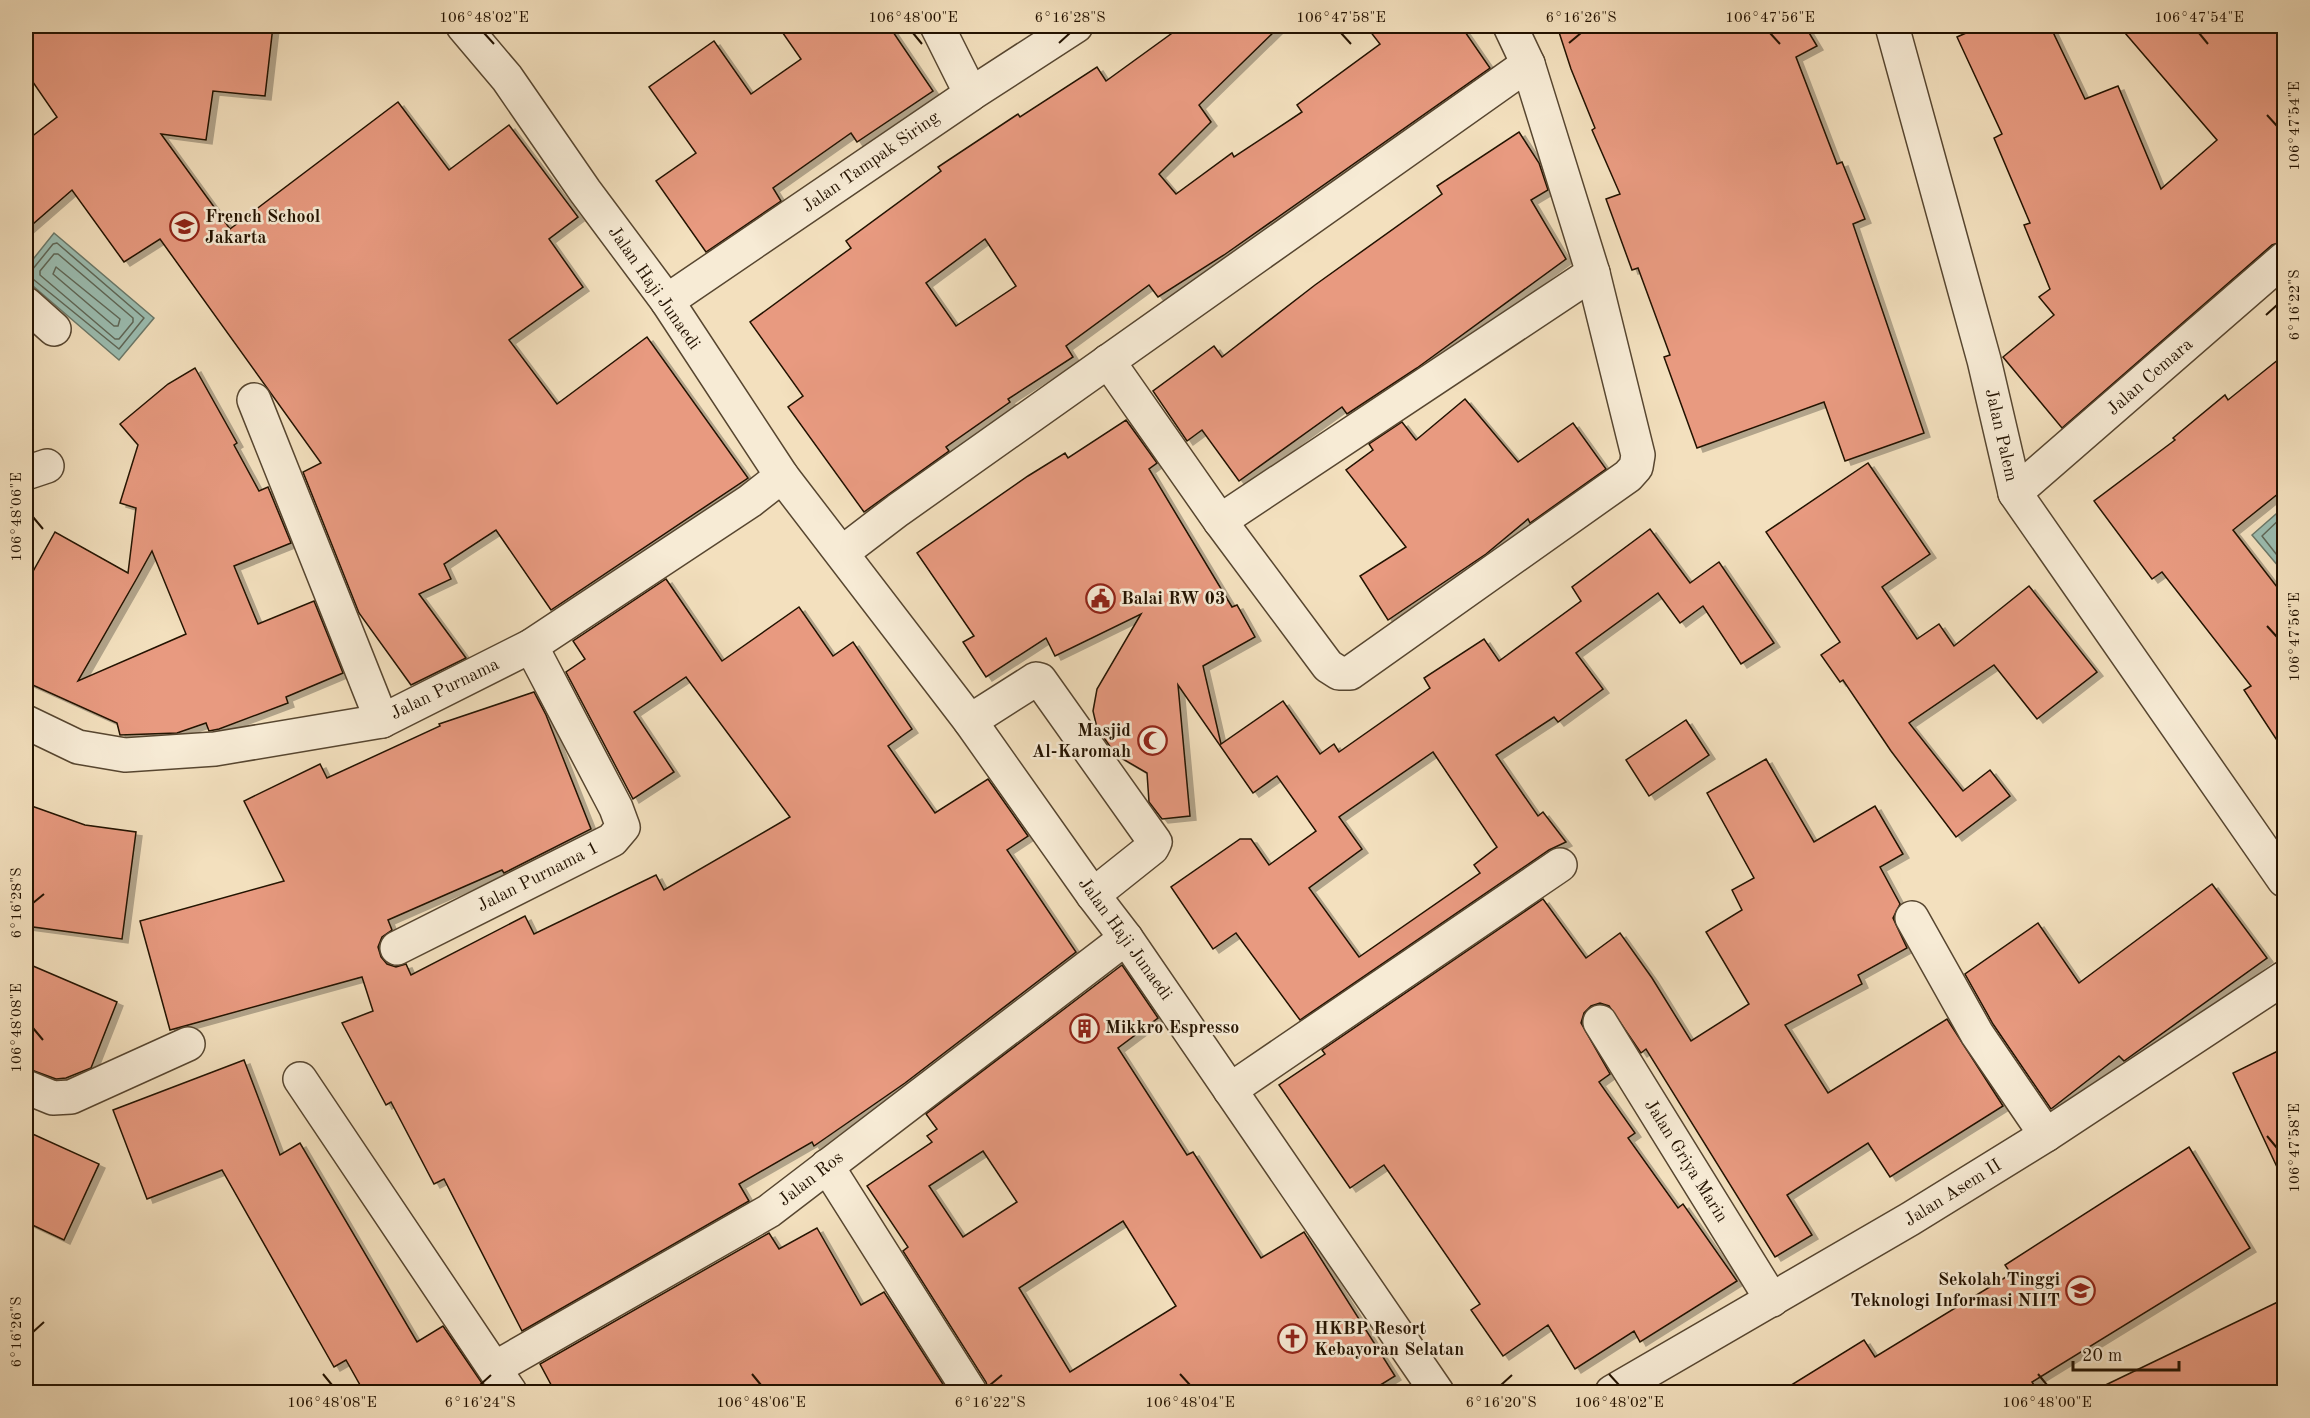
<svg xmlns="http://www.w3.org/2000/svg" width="2310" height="1418" font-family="'Old Standard TT',serif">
<defs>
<filter id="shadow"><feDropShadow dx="6" dy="4" stdDeviation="0" flood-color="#0004"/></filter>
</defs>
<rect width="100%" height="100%" fill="#f3e0be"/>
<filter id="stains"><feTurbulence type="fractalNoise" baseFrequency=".00333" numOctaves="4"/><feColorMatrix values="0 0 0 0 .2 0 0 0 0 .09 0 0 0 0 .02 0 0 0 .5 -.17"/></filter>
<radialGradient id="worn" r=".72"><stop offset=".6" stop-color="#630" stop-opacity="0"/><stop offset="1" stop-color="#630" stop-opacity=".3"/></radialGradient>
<!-- water -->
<g fill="#9bbdb1" stroke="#6b796a" stroke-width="1.5">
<path d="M 54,233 L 154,318 L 119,360 L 26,280 L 26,268 Z"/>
<path d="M 2284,507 L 2284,573 L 2252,535 Z"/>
</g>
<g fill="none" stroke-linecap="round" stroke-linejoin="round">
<!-- shore -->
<g stroke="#5f6858" stroke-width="1.5">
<path d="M 57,243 L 144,318 L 119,349 L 28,275 L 53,244 Z"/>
<path d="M 54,254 L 58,254 L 133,318 L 133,322 L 119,339 L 115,339 L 40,275 L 40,271 Z"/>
<path d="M 56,267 L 120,319 L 118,326 L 114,326 L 53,274 Z"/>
<path d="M 2284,515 L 2262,536 L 2284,564"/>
</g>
</g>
<!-- building -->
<g fill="#e89a80" stroke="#231200" stroke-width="1.5" fill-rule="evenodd" filter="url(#shadow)">
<path d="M 26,26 L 273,26 L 265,96 L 213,91 L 206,140 L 161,134 L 230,229 L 398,102 L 449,170 L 509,125 L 578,217 L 549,239 L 583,287 L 509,340 L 557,404 L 647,337 L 748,478 L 551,610 L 496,530 L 444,564 L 451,579 L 419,594 L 466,658 L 411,685 L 359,613 L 303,472 L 321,463 L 160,239 L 124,262 L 72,190 L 26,230 L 26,141 L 57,117 L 26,72 Z"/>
<path d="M 778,26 L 889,26 L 933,91 L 857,142 L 851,133 L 773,188 L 781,201 L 706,252 L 656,181 L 696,153 L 649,87 L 714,41 L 751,94 L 801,59 Z"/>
<path d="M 1182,26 L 1280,26 L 1199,105 L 1211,122 L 1159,174 L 1176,194 L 1232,153 L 1234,157 L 1302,112 L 1297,105 L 1380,44 L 1366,26 L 1461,26 L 1490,68 L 1224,255 L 1158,297 L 1149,285 L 1066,346 L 1073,357 L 1008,399 L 1010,402 L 946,447 L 949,451 L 864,512 L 788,407 L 803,396 L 750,322 L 851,248 L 846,241 L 941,171 L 938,167 L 1018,114 L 1020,117 L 1097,67 L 1106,81 ZM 985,239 L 1016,286 L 956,326 L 926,283 Z"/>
<path d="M 1557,26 L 1805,26 L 1817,46 L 1796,57 L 1837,164 L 1842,162 L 1865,219 L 1853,224 L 1924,433 L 1845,461 L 1824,402 L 1697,448 L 1664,357 L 1670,355 L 1638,268 L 1632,270 L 1606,199 L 1620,194 L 1592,130 L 1595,128 L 1571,69 Z"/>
<path d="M 1982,26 L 2050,26 L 2085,99 L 2118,86 L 2161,189 L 2217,140 L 2119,26 L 2284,26 L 2284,241 L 2272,245 L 2062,428 L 2003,357 L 2054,315 L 2039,297 L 2050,289 L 2024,225 L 2030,223 L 1994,138 L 2002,134 L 1957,37 Z"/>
<path d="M 1519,132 L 1539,163 L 1548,190 L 1531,200 L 1566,259 L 1417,368 L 1347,414 L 1342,407 L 1239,481 L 1202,430 L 1187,441 L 1153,391 L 1214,346 L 1222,357 L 1315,285 L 1442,194 L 1437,186 Z"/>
<path d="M 2284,355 L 2284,489 L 2233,530 L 2284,596 L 2284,751 L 2244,690 L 2251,686 L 2162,572 L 2152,579 L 2094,501 L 2175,440 L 2173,438 L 2225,395 L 2228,400 Z"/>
<path d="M 195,368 L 237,443 L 234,445 L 259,491 L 268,487 L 291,543 L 234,566 L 258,624 L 314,601 L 343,673 L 286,697 L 288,703 L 219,729 L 209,731 L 206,723 L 177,733 L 120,735 L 117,723 L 26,682 L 26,584 L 55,532 L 128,573 L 136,508 L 120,503 L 138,445 L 120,424 L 168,384 ZM 152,551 L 186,634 L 78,681 L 137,578 Z"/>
<path d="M 1465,399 L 1518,462 L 1573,423 L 1606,469 L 1530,523 L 1528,519 L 1486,554 L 1388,620 L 1360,576 L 1406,547 L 1346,470 L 1373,450 L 1369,444 L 1402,422 L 1416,440 Z"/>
<path d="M 1126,420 L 1157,463 L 1149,469 L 1232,607 L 1237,605 L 1255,637 L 1203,666 L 1221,744 L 1283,701 L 1320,754 L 1334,744 L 1339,752 L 1430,688 L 1424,678 L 1484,639 L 1499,661 L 1581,601 L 1572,587 L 1650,529 L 1690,583 L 1719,562 L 1774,643 L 1741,664 L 1703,606 L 1680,623 L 1658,593 L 1576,653 L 1603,689 L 1558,722 L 1554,717 L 1496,755 L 1538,816 L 1543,812 L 1566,842 L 1549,850 L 1300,1020 L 1236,933 L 1213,949 L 1171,887 L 1240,839 L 1251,839 L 1269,865 L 1316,831 L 1277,776 L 1253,793 L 1178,685 L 1190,816 L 1162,819 L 1149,802 L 1147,773 L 1116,755 L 1097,728 L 1093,711 L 1097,689 L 1141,614 L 1055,656 L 1046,638 L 986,677 L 963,642 L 974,636 L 917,553 L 1028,476 L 1065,453 L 1068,458 ZM 1433,752 L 1497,847 L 1474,865 L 1480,873 L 1359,957 L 1309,888 L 1362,849 L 1339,817 Z"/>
<path d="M 1868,463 L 1930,554 L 1882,587 L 1917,639 L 1939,624 L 1954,646 L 2029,586 L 2097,672 L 2037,719 L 1994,665 L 1909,723 L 1963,791 L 1990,770 L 2010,796 L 1956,837 L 1891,751 L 1843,680 L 1840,682 L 1821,655 L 1840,642 L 1766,532 Z"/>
<path d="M 666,579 L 722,661 L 799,607 L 833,656 L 853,642 L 912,729 L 888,746 L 935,813 L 988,779 L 1028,836 L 1007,850 L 1076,952 L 905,1083 L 814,1146 L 812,1142 L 739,1184 L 749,1201 L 522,1331 L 444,1179 L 434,1184 L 391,1102 L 386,1105 L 342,1023 L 373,1011 L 362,977 L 170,1030 L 140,921 L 284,881 L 244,801 L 320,764 L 327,778 L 440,726 L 439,724 L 534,692 L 546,715 L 591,829 L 504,873 L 502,870 L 388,920 L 392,930 L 382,937 L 378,947 L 381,957 L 387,964 L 396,967 L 406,964 L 411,975 L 525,916 L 534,934 L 656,875 L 664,890 L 790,817 L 686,677 L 634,712 L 674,772 L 633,799 L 566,672 L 585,659 L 573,641 Z"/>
<path d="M 1686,720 L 1709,755 L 1649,796 L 1626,760 Z"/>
<path d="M 1766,759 L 1814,842 L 1875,806 L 1903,854 L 1880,867 L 1900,904 L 1893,918 L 1907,948 L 1858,975 L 1862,984 L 1785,1025 L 1828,1093 L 1947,1019 L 2003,1106 L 1890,1177 L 1868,1143 L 1787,1195 L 1812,1235 L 1775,1257 L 1646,1049 L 1641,1053 L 1609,1006 L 1600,1003 L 1591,1006 L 1584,1013 L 1581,1023 L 1610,1074 L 1599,1082 L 1635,1133 L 1628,1138 L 1678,1208 L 1683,1204 L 1737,1281 L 1640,1342 L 1634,1331 L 1575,1369 L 1548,1325 L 1503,1356 L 1471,1310 L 1480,1304 L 1384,1165 L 1350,1188 L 1279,1085 L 1325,1054 L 1322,1050 L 1543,899 L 1586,958 L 1620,933 L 1652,978 L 1691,1041 L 1749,1004 L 1706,932 L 1742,910 L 1732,890 L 1754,878 L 1707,793 Z"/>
<path d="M 26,804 L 85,825 L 136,832 L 122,939 L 26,926 Z"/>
<path d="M 2212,884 L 2267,958 L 2124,1061 L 2119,1056 L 2051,1109 L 1993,1024 L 1965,974 L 2038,923 L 2079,983 Z"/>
<path d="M 26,963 L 117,1002 L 91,1068 L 66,1078 L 56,1079 L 26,1068 Z"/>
<path d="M 1122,965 L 1158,1018 L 1118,1048 L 1187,1155 L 1193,1152 L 1261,1258 L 1304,1232 L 1395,1376 L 1369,1392 L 989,1392 L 986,1382 L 903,1251 L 908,1247 L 867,1186 L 932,1142 L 927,1136 L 937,1129 L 926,1114 ZM 983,1151 L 1017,1202 L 963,1237 L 929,1186 ZM 1123,1221 L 1176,1306 L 1070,1372 L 1019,1288 Z"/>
<path d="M 2284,1048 L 2284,1182 L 2233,1073 Z"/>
<path d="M 244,1060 L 280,1155 L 300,1143 L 417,1342 L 443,1326 L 488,1392 L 364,1392 L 346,1360 L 334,1367 L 222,1170 L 147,1199 L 113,1110 Z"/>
<path d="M 26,1131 L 99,1164 L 64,1240 L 26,1222 Z"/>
<path d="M 2189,1147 L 2250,1248 L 2032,1382 L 2038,1392 L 1780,1392 L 1864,1340 L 1875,1357 L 2011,1274 L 2005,1265 Z"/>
<path d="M 817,1228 L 861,1305 L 884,1292 L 948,1392 L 555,1392 L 540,1364 L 769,1233 L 779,1249 Z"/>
<path d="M 2284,1299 L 2284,1392 L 2091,1392 Z"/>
</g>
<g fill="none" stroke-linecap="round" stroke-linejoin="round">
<defs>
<g id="minor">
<path d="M 463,26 L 507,78 L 585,191 L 667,301 L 782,476 L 970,721 L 1093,895 L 1126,938 L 1437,1392"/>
<path d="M 937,26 L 971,94"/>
<path d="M 1892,26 L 1984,360 L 2015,493 L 2284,880"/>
<path d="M 667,301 L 971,94 L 1076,26"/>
<path d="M 26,304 L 54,329"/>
<path d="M 1108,361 L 1220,521 L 1328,666 L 1339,673 L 1350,673 L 1628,476 L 1636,467 L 1638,455 L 1593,273 L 1528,64 L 1510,26"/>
<path d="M 254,400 L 382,721"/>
<path d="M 26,473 L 47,466"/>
<path d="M 2015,493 L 2284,259"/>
<path d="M 1220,521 L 1593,273"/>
<path d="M 843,552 L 898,510 L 1528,64"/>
<path d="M 970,721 L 1036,679 L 1040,680 L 1155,842 L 1152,848 L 1093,895"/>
<path d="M 26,722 L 78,747 L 125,755 L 215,749 L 382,721 L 531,646 L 750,501 L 782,476"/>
<path d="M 1912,918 L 1977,1034 L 2046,1135"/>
<path d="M 397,948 L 612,840 L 623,827 L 616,808 L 531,646"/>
<path d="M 1600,1022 L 1772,1300"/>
<path d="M 300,1079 L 510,1392"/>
<path d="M 26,1087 L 53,1098 L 71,1097 L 188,1044"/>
<path d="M 1230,1090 L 1560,865"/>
<path d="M 827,1166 L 970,1392"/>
<path d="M 495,1368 L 769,1211 L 1126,938"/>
<path d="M 1612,1392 L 1910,1219 L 2046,1135 L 2284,978"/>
</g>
</defs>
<!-- minor casing -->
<use href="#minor" stroke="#574630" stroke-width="36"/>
<!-- minor -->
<use href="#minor" stroke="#f7ebd5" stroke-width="33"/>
</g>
<!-- ticks -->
<path fill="none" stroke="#231200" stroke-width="2" d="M 484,33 L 494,44M 913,33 L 922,44M 1341,33 L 1351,44M 1770,33 L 1780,44M 2199,33 L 2208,44M 1059,43 L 1070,33M 1569,43 L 1581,33M 2267,115 L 2277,126M 2266,315 L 2277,305M 33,517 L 43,529M 2267,626 L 2277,637M 33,903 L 44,894M 33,1028 L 43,1040M 2267,1136 L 2277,1148M 33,1332 L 44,1322M 323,1374 L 332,1385M 752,1374 L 761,1385M 1180,1374 L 1190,1385M 1609,1374 L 1619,1385M 2038,1374 L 2047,1385M 480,1385 L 491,1375M 990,1385 L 1002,1375M 1501,1385 L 1512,1375"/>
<!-- icons -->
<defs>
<symbol id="school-ring" viewBox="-11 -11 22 22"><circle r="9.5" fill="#f7ebd5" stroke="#8f2418" stroke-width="1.5"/><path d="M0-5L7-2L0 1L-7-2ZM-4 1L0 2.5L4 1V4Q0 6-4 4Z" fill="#8f2418"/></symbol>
<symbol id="civic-ring" viewBox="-11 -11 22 22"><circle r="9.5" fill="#f7ebd5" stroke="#8f2418" stroke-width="1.5"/><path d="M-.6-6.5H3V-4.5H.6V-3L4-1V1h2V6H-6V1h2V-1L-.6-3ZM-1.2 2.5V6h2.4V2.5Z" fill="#8f2418"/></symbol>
<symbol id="mosque-ring" viewBox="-11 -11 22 22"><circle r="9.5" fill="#f7ebd5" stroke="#8f2418" stroke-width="1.5"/><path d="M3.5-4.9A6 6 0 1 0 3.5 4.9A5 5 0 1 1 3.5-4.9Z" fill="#8f2418"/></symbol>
<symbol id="building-ring" viewBox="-11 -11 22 22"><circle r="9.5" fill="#f7ebd5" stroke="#8f2418" stroke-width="1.5"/><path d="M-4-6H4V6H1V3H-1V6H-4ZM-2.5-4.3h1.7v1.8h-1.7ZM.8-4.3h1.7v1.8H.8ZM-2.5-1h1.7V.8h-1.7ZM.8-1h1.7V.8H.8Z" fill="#8f2418"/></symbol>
<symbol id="university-ring" viewBox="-11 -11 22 22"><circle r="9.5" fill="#f7ebd5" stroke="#8f2418" stroke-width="1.5"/><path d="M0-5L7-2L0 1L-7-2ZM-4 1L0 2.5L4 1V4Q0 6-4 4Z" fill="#8f2418"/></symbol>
<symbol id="church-ring" viewBox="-11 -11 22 22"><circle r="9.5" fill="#f7ebd5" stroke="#8f2418" stroke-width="1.5"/><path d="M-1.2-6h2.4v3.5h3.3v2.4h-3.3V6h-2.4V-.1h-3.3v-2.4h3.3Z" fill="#8f2418"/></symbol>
</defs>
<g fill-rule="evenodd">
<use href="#school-ring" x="168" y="210" width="33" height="33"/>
<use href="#civic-ring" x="1084" y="582" width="33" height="33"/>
<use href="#mosque-ring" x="1136" y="724" width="33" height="33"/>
<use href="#building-ring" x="1068" y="1012" width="33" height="33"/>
<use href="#university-ring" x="2064" y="1274" width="33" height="33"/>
<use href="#church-ring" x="1276" y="1322" width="33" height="33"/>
</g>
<g text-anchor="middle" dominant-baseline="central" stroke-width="5" stroke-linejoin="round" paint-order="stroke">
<!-- street labels -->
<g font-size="18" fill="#231200" stroke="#f7ebd5">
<text transform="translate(871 162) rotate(-35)">Jalan Tampak Siring</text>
<text transform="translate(654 288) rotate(55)">Jalan Haji Junaedi</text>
<text transform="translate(2150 377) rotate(-41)">Jalan Cemara</text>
<text transform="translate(2001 435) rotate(77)">Jalan Palem</text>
<text transform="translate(445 689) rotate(-26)">Jalan Purnama</text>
<text transform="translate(538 877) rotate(-27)">Jalan Purnama 1</text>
<text transform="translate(1125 939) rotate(54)">Jalan Haji Junaedi</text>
<text transform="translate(1686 1161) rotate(58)">Jalan Griya Marin</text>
<text transform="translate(811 1179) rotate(-38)">Jalan Ros</text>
<text transform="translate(1953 1193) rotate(-32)">Jalan Asem II</text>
</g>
<!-- poi labels -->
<g font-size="18" font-weight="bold" fill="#231200" stroke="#f7ebd5" text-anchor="start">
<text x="205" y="217">French School<tspan x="205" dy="21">Jakarta</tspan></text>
<text x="1121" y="599">Balai RW 03</text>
<text x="1131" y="731" text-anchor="end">Masjid<tspan x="1131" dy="21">Al-Karomah</tspan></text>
<text x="1105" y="1028">Mikkro Espresso</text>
<text x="2060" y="1280" text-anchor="end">Sekolah Tinggi<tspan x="2060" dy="21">Teknologi Informasi NIIT</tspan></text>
<text x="1314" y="1329">HKBP Resort<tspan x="1314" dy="21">Kebayoran Selatan</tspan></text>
</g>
</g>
<!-- margin -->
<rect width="2310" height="1418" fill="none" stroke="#f3e0be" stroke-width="66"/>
<!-- scale -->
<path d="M2073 1361v9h106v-9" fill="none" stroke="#231200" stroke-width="3"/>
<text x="2082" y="1361" font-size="18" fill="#231200" stroke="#f7ebd5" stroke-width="4.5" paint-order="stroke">20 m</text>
<rect x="33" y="33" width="2244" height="1352" fill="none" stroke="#231200" stroke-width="2"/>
<g font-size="15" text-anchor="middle" fill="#231200">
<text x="484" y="22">106°48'02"E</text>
<text x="913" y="22">106°48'00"E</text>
<text x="1070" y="22">6°16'28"S</text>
<text x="1341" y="22">106°47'58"E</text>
<text x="1581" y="22">6°16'26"S</text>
<text x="1770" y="22">106°47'56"E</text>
<text x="2199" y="22">106°47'54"E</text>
<text transform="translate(2294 126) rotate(-90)" y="5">106°47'54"E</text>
<text transform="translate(2294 305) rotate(-90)" y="5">6°16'22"S</text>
<text transform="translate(16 517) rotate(-90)" y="5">106°48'06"E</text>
<text transform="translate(2294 637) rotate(-90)" y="5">106°47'56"E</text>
<text transform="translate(16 903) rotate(-90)" y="5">6°16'28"S</text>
<text transform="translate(16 1028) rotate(-90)" y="5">106°48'08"E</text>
<text transform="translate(2294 1148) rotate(-90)" y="5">106°47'58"E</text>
<text transform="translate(16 1332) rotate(-90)" y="5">6°16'26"S</text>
<text x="332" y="1407">106°48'08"E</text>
<text x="480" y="1407">6°16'24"S</text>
<text x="761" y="1407">106°48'06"E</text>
<text x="990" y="1407">6°16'22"S</text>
<text x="1190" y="1407">106°48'04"E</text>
<text x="1501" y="1407">6°16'20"S</text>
<text x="1619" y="1407">106°48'02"E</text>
<text x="2047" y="1407">106°48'00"E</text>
</g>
<rect width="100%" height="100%" filter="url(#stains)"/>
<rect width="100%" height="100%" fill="url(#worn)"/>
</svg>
